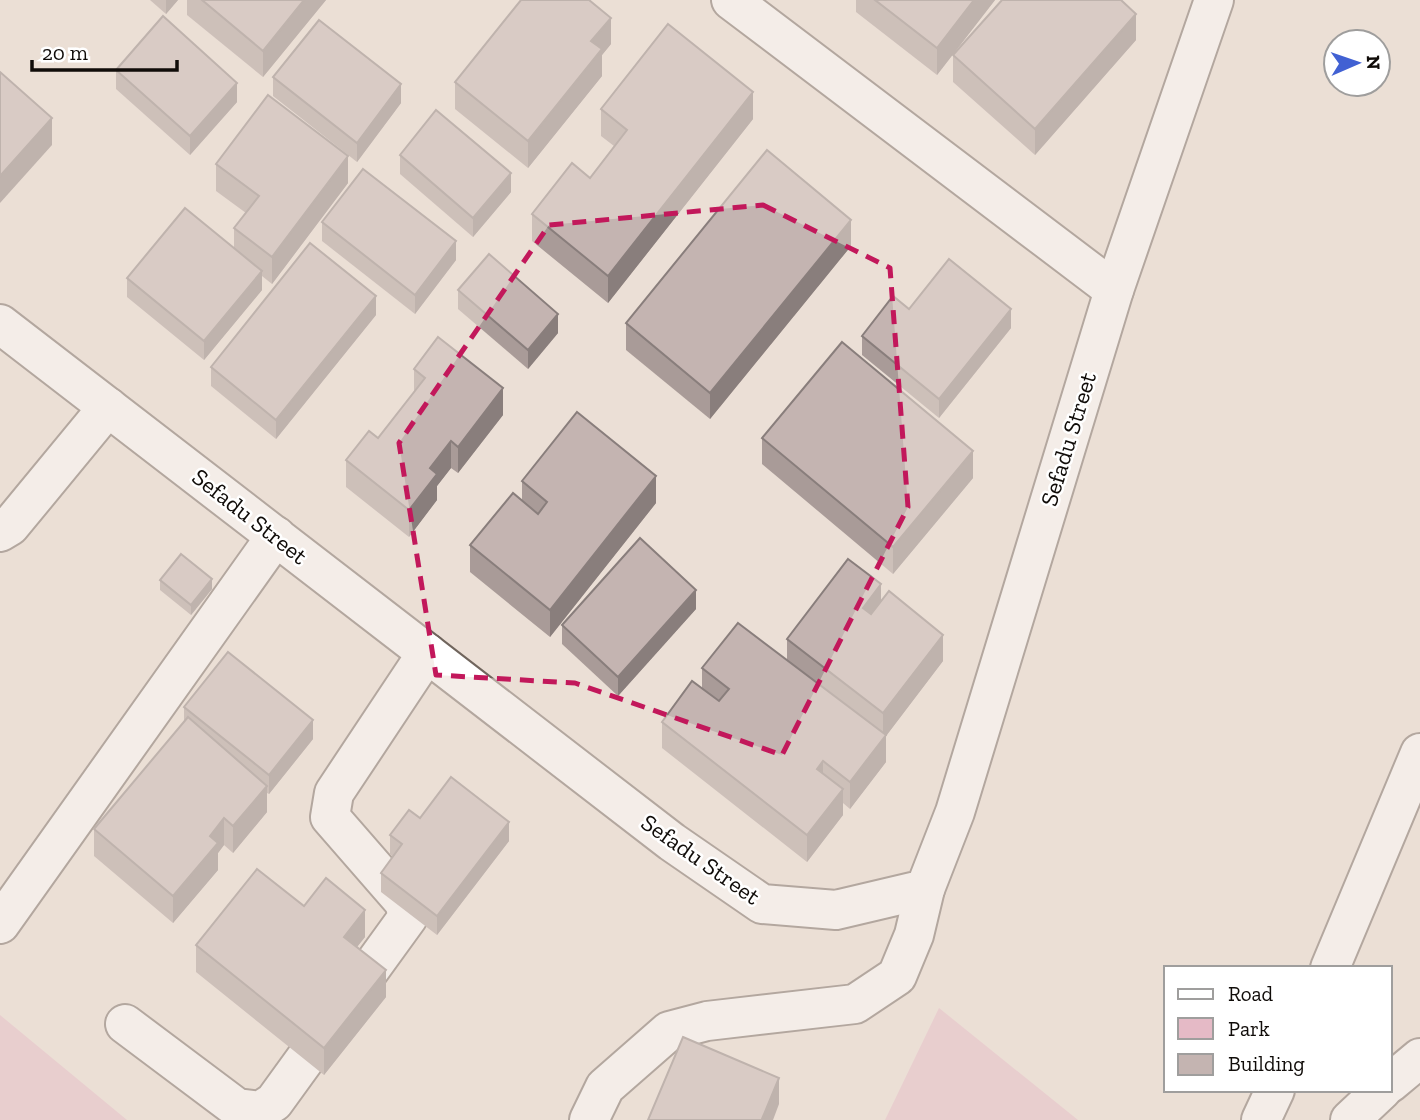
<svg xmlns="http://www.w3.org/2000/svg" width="1420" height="1120" font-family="'Zilla Slab',serif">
<rect width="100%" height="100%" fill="#ebdfd6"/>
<!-- green -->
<g fill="#e5bac6">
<path d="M 939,1008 L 1078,1120 L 885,1120 Z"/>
<path d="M 0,1015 L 127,1120 L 0,1120 Z"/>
</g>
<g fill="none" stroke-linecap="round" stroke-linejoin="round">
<defs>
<g id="minor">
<path d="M 731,0 L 1114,290"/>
<path d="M 0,324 L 672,842 L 762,904 L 836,910 L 925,889 L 955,812 L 1114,290 L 1214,0"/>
<path d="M 0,532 L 10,526 L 108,407"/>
<path d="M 0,924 L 276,536"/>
<path d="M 125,1024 L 237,1108 L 260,1111 L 274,1102 L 408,917 L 404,902 L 330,817 L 334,793 L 427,653"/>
<path d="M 589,1120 L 605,1087 L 669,1031 L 707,1021 L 855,1004 L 897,976 L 914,935 L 925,889"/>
</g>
<g id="highway">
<path d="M 1330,968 L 1420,753"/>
<path d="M 1390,1083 L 1420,1058"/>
<path d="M 1261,1120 L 1275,1090"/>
<path d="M 1350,1120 L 1382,1090"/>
</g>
</defs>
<!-- minor casing -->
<use href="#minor" stroke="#70655d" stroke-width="42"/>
<!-- highway casing -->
<use href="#highway" stroke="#70655d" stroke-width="42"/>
<!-- minor -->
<use href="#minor" stroke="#fff" stroke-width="38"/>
<!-- highway -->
<use href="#highway" stroke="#fff" stroke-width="38"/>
</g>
<!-- wall -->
<g fill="#a99b98">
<path d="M 150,0 L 178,0 L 166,14 Z"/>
<path d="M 187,0 L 326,0 L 263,77 L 187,15 Z"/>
<path d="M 856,0 L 995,0 L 937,75 L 856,12 Z"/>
<path d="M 1136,40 L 1035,155 L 953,82 L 953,55 Z"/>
<path d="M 611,44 L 602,55 L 602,76 L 528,168 L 455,109 L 455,82 Z"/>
<path d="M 116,70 L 237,102 L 190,155 L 116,89 Z"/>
<path d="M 273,77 L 401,103 L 357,162 L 273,96 Z"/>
<path d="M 601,109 L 753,119 L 608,303 L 532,241 L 532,214 L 590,178 L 614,146 L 601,136 Z"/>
<path d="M 400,155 L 511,192 L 473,237 L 400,174 Z"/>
<path d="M 216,164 L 348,183 L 272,284 L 262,276 L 262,290 L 204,360 L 127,297 L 127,278 L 234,248 L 234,228 L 246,213 L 216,191 Z"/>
<path d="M 322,222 L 456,260 L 415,314 L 322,241 Z"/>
<path d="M 851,246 L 710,419 L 626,350 L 626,323 Z"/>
<path d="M 458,290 L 558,333 L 528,369 L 458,309 Z"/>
<path d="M 909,309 L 1011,328 L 939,418 L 862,355 L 862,336 Z"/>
<path d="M 376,315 L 276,439 L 211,386 L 211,367 Z"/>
<path d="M 414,369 L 503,415 L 458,473 L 451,468 L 437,486 L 437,500 L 409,537 L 346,487 L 346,460 L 378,438 L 414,393 Z"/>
<path d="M 762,438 L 973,478 L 893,574 L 762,464 Z"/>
<path d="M 522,481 L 656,503 L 550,637 L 470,572 L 470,545 L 522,500 Z"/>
<path d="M 160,580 L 212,589 L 191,615 L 160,590 Z"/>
<path d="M 881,601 L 943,661 L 886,736 L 886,762 L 850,809 L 843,803 L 843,815 L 807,862 L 662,748 L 662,722 L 702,688 L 702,668 L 787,660 L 787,639 Z"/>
<path d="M 696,609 L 618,696 L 562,644 L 562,625 Z"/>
<path d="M 184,707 L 313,739 L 269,794 L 267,793 L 267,812 L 233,853 L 224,845 L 218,853 L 218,870 L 173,923 L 94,856 L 94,829 L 184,722 Z"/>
<path d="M 420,818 L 509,841 L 437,935 L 381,892 L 381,873 L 393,857 L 390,854 L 390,835 Z"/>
<path d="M 304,906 L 365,937 L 357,947 L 386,997 L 324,1075 L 196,972 L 196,945 Z"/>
</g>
<!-- shaded-wall -->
<g fill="#897e7c">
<path d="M 166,0 L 178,0 L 166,14 Z"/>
<path d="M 304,0 L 326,0 L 263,77 L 263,51 Z"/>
<path d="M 974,0 L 995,0 L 937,75 L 937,48 Z"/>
<path d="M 1136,14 L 1136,40 L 1035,155 L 1035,129 Z"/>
<path d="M 611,18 L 611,44 L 602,55 L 602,76 L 528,168 L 528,141 L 591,41 Z"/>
<path d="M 237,83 L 237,102 L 190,155 L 190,136 Z"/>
<path d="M 401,84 L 401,103 L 357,162 L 357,143 Z"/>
<path d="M 753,92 L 753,119 L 608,303 L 608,276 Z"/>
<path d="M 52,118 L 52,145 L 0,203 L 0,176 Z"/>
<path d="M 348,156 L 348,183 L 272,284 L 272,257 Z"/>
<path d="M 511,173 L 511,192 L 473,237 L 473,218 Z"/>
<path d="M 851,220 L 851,246 L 710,419 L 710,393 Z"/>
<path d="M 456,241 L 456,260 L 415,314 L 415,295 Z"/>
<path d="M 262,271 L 262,290 L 204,360 L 204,341 Z"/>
<path d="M 376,296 L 376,315 L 276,439 L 276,420 Z"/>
<path d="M 1011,309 L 1011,328 L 939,418 L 939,399 Z"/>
<path d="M 558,314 L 558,333 L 528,369 L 528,350 Z"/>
<path d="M 503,388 L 503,415 L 458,473 L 458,447 Z"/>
<path d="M 451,441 L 451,468 L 437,486 L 437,500 L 409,537 L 409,510 L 430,468 Z"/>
<path d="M 973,451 L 973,478 L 893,574 L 893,547 Z"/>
<path d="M 656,476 L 656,503 L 550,637 L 550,610 Z"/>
<path d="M 212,579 L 212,589 L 191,615 L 191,605 Z"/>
<path d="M 881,584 L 881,611 L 863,635 L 863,608 Z"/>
<path d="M 696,590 L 696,609 L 618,696 L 618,677 Z"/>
<path d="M 943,635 L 943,661 L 886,736 L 886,762 L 850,809 L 850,782 L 883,739 L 883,713 Z"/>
<path d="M 313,720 L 313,739 L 269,794 L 269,775 Z"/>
<path d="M 823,761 L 823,788 L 817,769 Z"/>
<path d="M 267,786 L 267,812 L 233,853 L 233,826 Z"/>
<path d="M 843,789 L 843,815 L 807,862 L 807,835 Z"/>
<path d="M 224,818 L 224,845 L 218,853 L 218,870 L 173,923 L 173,896 L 210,836 Z"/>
<path d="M 509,822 L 509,841 L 437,935 L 437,916 Z"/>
<path d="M 365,910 L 365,937 L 344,963 L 344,937 Z"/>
<path d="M 386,970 L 386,997 L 324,1075 L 324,1048 Z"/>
<path d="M 779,1078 L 779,1104 L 773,1120 L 762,1120 Z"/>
</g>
<!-- building -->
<g fill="#c4b4b1" stroke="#897e7c" stroke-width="2">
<path d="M 202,0 L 304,0 L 263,51 Z"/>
<path d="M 521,0 L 589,0 L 611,18 L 591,41 L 602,49 L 528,141 L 455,82 Z"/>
<path d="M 875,0 L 974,0 L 937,48 Z"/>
<path d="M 1002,0 L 1121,0 L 1136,14 L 1035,129 L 953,55 Z"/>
<path d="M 163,16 L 237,83 L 190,136 L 116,70 Z"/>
<path d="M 319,20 L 401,84 L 357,143 L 273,77 Z"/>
<path d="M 668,24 L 753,92 L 608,276 L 532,214 L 572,163 L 590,178 L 627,130 L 601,109 Z"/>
<path d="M 0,72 L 52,118 L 0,176 Z"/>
<path d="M 268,95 L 348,156 L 272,257 L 234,228 L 259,196 L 216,164 Z"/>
<path d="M 436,110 L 511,173 L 473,218 L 400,155 Z"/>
<path d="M 767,150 L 851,220 L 710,393 L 626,323 Z"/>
<path d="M 363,169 L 456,241 L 415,295 L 322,222 Z"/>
<path d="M 185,208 L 262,271 L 204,341 L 127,278 Z"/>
<path d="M 310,243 L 376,296 L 276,420 L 211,367 Z"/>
<path d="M 489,254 L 558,314 L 528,350 L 458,290 Z"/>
<path d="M 949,259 L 1011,309 L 939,399 L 862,336 L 893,296 L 909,309 Z"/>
<path d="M 438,337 L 503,388 L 458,447 L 451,441 L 430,468 L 437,474 L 409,510 L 346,460 L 369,431 L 378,438 L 425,378 L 414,369 Z"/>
<path d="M 842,342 L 973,451 L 893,547 L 762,438 Z"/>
<path d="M 577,412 L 656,476 L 550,610 L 470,545 L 513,493 L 538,514 L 547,502 L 522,481 Z"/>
<path d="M 640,538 L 696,590 L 618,677 L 562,625 Z"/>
<path d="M 181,554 L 212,579 L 191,605 L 160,580 Z"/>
<path d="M 848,559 L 881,584 L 863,608 L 871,614 L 889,591 L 943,635 L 883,713 L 787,639 Z"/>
<path d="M 738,623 L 886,735 L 850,782 L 823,761 L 817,769 L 843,789 L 807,835 L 662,722 L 692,681 L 719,701 L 729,689 L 702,668 Z"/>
<path d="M 228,652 L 313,720 L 269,775 L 184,707 Z"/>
<path d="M 188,717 L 267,786 L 233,826 L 224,818 L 210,836 L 218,843 L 173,896 L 94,829 Z"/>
<path d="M 451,777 L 509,822 L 437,916 L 381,873 L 402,844 L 390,835 L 409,810 L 420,818 Z"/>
<path d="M 257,869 L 304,906 L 326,878 L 365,910 L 344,937 L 386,970 L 324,1048 L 196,945 Z"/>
<path d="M 683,1037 L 779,1078 L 762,1119 L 765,1120 L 648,1120 Z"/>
</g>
<!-- marked area -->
<path d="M0 0H1420V1120H0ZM 763,205 L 890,268 L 908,507 L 782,755 L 575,683 L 436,675 L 399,443 L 549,225 Z" fill="#ebdfd6" fill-opacity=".55" fill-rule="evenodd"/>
<path fill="none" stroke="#c2185b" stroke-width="5" stroke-dasharray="14 9" stroke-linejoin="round" d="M 763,205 L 890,268 L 908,507 L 782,755 L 575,683 L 436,675 L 399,443 L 549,225 Z"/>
<g text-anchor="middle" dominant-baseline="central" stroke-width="5" stroke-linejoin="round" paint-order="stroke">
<!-- street labels -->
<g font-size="24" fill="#100c09" stroke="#fff">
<text transform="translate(1068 439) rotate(-73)">Sefadu Street</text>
<text transform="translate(250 516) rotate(38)">Sefadu Street</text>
<text transform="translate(701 859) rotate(35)">Sefadu Street</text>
</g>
</g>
<!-- legend -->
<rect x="1164" y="966" width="228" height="126" fill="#ffffff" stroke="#9f9e9d" stroke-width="2"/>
<rect x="1178" y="989" width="35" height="10" fill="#ffffff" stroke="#9f9e9d" stroke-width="2"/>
<text x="1228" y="1001" font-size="21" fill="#100c09">Road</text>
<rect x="1178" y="1018" width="35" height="21" fill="#e5bac6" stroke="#9f9e9d" stroke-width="2"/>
<text x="1228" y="1036" font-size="21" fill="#100c09">Park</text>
<rect x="1178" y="1054" width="35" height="21" fill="#c4b4b1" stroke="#9f9e9d" stroke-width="2"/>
<text x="1228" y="1071" font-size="21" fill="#100c09">Building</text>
<!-- north arrow -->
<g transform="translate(1357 63) rotate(88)"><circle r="33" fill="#ffffff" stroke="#9f9e9d" stroke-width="2"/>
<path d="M0-5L12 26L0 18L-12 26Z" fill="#4161d3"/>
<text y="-10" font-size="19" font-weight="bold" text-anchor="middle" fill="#100c09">N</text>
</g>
<!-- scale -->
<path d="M32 60v10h145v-10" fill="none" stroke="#100c09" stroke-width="3.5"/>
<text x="42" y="60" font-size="21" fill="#100c09" stroke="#ffffff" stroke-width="5" paint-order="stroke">20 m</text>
</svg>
